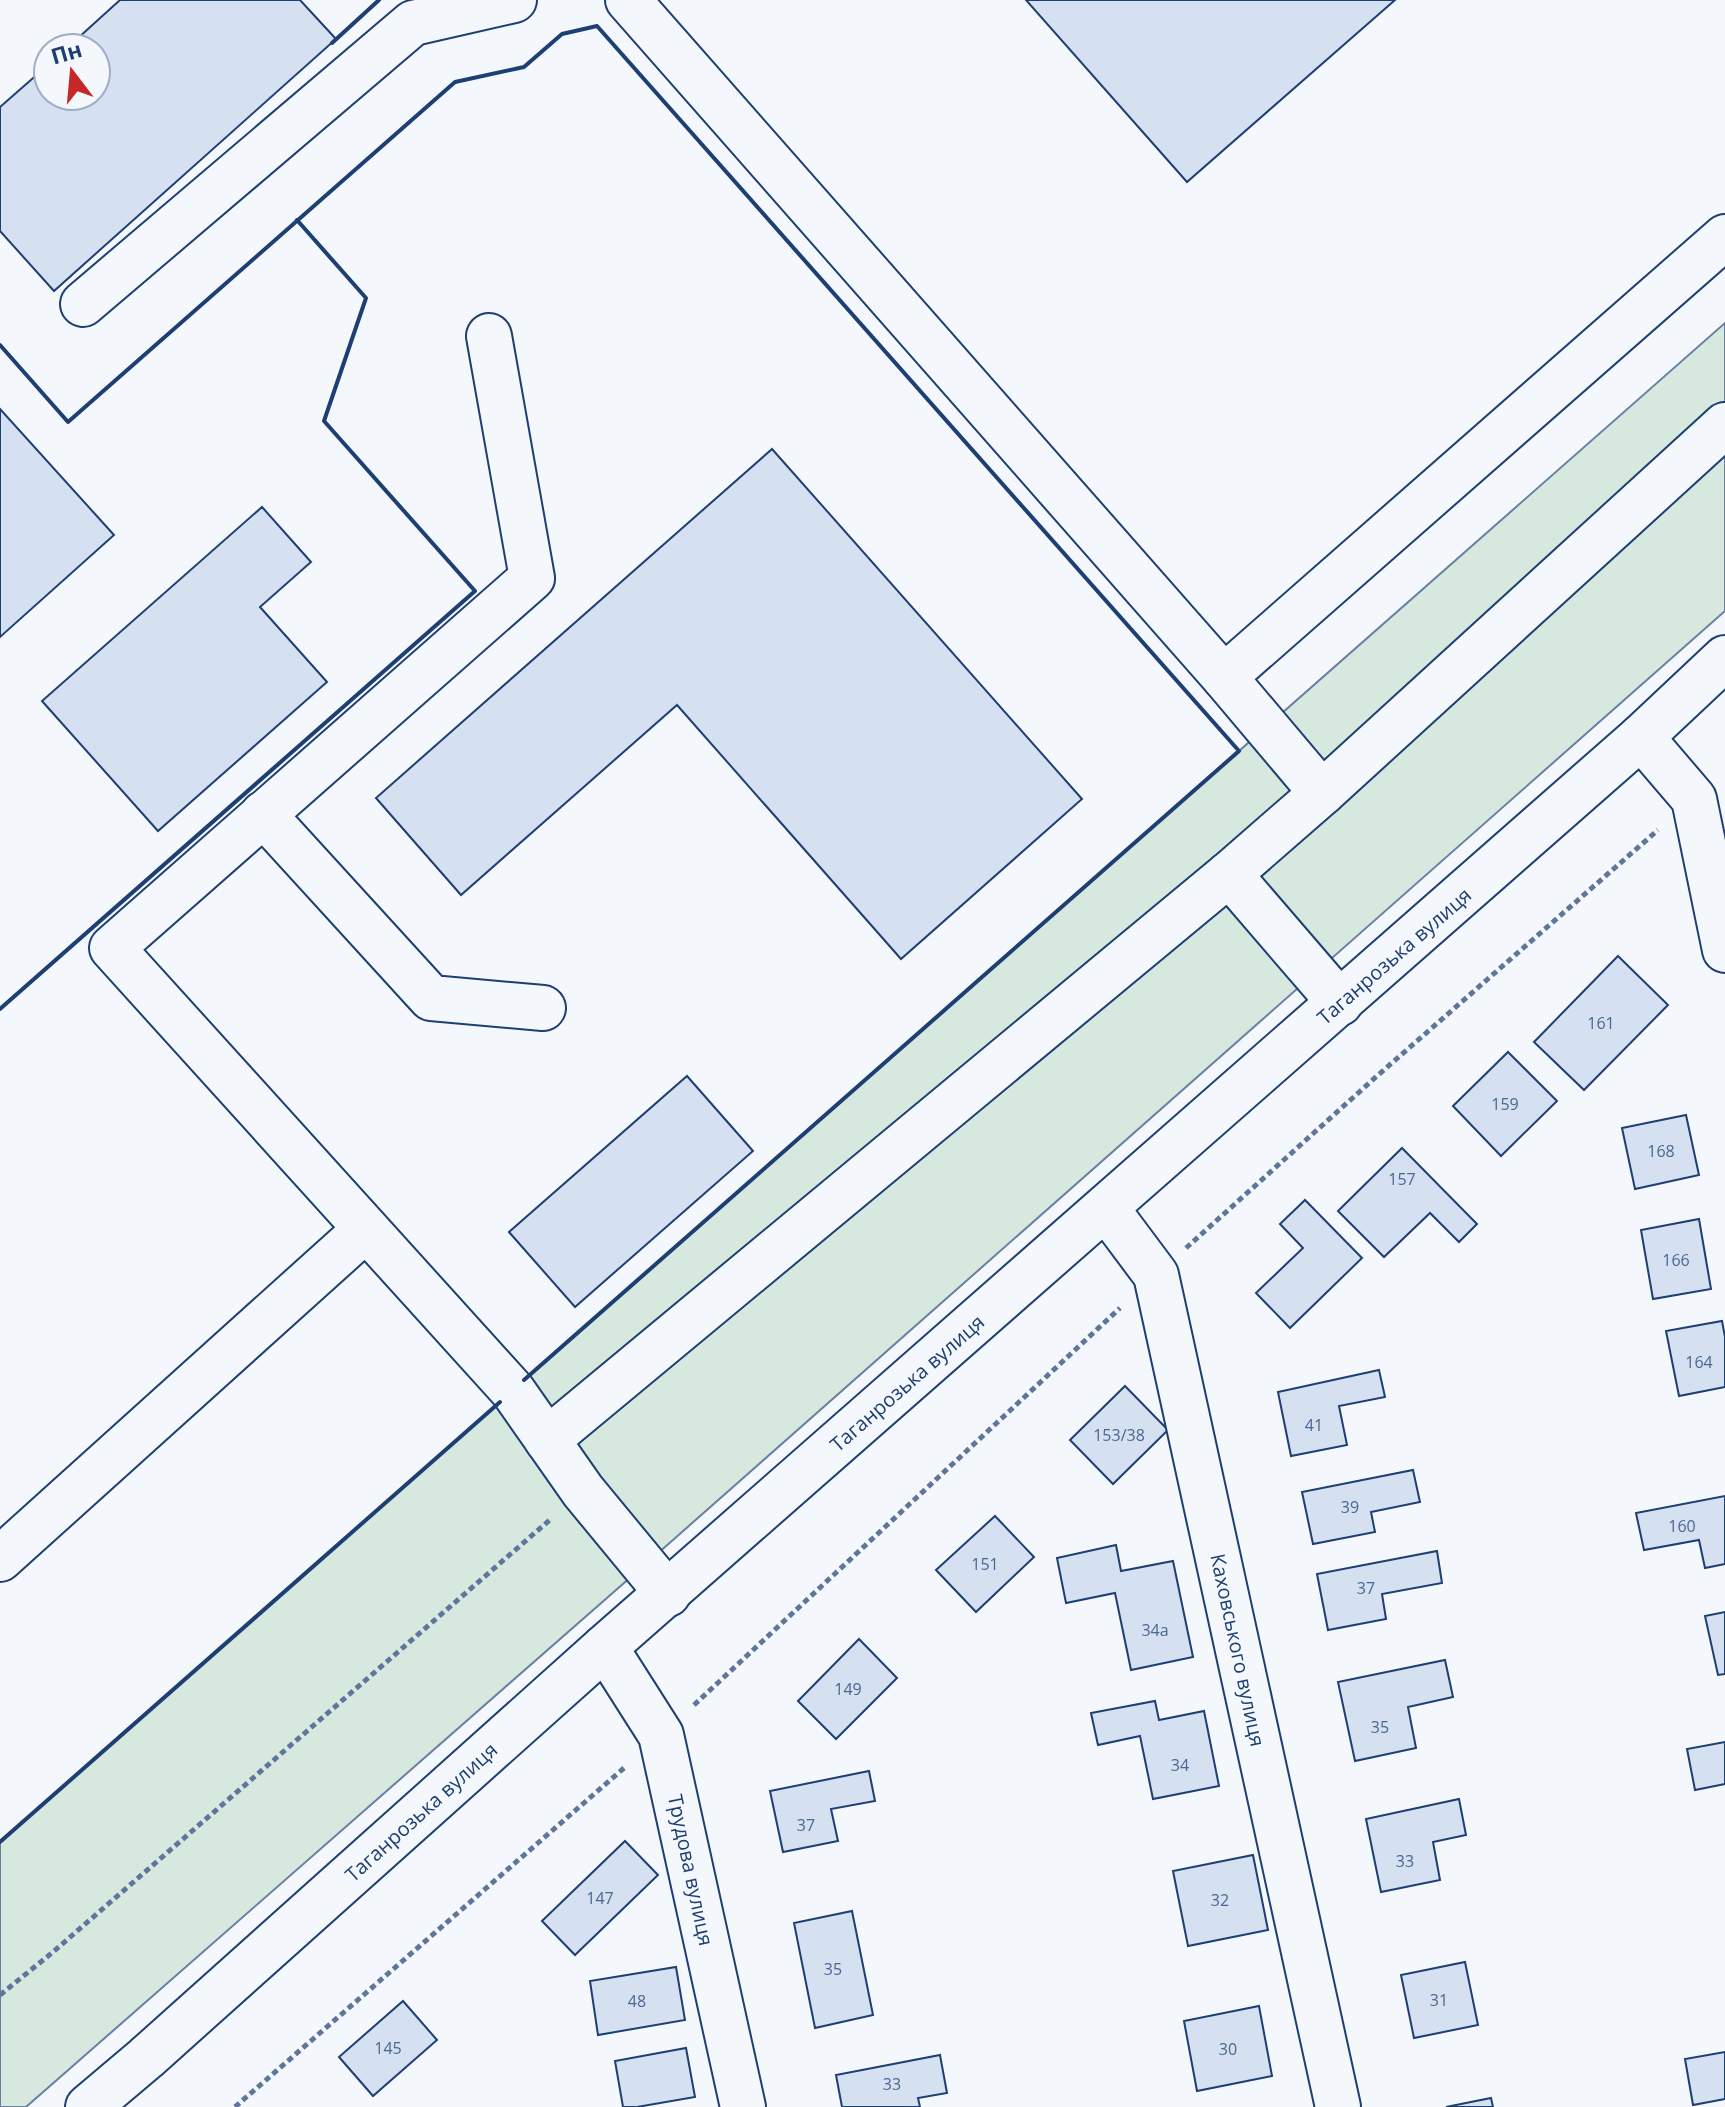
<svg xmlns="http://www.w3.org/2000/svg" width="1725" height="2107" font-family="'Open Sans',sans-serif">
<rect width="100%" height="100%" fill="#f4f7fb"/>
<!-- green -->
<path fill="#d7e8df" stroke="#687fa3" stroke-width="2" d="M 1725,323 L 1725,611 L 648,1562 L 26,2107 L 0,2107 L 0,1842 Z"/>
<!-- building -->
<g fill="#d5e0f0" stroke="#1d3f73" stroke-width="2">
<path d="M 120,0 L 300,0 L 336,39 L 54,291 L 0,231 L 0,107 L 48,65 L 48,96 L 96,96 L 96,48 L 67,48 Z"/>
<path d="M 1026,0 L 1395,0 L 1187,182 Z"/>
<path d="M 0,409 L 114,535 L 0,637 Z"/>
<path d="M 772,449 L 1082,799 L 901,959 L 677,705 L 461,895 L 376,798 Z"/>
<path d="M 262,507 L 311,562 L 260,607 L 327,682 L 158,831 L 42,701 Z"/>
<path d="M 1618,956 L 1668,1005 L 1584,1090 L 1534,1042 Z"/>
<path d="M 1508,1052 L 1557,1101 L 1501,1156 L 1453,1106 Z"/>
<path d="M 687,1076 L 753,1151 L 575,1307 L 509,1232 Z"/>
<path d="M 1686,1115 L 1699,1175 L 1635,1189 L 1622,1128 Z"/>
<path d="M 1402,1148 L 1477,1224 L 1459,1242 L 1430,1213 L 1384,1257 L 1338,1211 Z"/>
<path d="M 1305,1200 L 1362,1258 L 1290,1328 L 1256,1293 L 1303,1248 L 1280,1224 Z"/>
<path d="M 1699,1219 L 1711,1289 L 1653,1299 L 1641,1230 Z"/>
<path d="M 1722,1321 L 1725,1337 L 1725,1387 L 1679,1396 L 1666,1331 Z"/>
<path d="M 1379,1370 L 1385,1397 L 1339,1406 L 1347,1445 L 1291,1456 L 1278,1392 Z"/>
<path d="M 1125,1386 L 1168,1430 L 1113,1484 L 1070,1440 Z"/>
<path d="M 1413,1470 L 1420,1502 L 1371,1512 L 1375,1532 L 1313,1544 L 1302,1492 Z"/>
<path d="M 1725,1496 L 1725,1564 L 1705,1568 L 1699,1540 L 1644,1550 L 1636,1513 Z"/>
<path d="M 995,1516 L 1034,1557 L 976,1612 L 936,1570 Z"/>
<path d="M 1116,1545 L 1121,1571 L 1173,1561 L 1193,1657 L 1131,1670 L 1115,1593 L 1066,1603 L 1057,1558 Z"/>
<path d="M 1437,1551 L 1442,1583 L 1382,1594 L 1386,1619 L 1328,1630 L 1317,1574 Z"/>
<path d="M 1725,1612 L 1725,1674 L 1718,1675 L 1705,1616 Z"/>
<path d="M 859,1639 L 897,1678 L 836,1739 L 798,1701 Z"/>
<path d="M 1445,1660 L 1453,1697 L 1408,1707 L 1416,1748 L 1355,1761 L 1338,1682 Z"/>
<path d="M 1155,1701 L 1159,1720 L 1204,1711 L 1219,1786 L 1153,1799 L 1140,1736 L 1098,1745 L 1091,1713 Z"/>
<path d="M 1725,1742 L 1725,1784 L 1695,1790 L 1687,1749 Z"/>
<path d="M 869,1771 L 875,1801 L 831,1809 L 838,1841 L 783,1852 L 770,1791 Z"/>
<path d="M 1459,1799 L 1466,1835 L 1433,1842 L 1440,1880 L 1381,1892 L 1366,1819 Z"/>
<path d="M 625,1841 L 658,1875 L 575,1955 L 542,1921 Z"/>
<path d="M 1253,1855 L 1268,1930 L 1188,1946 L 1173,1871 Z"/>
<path d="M 852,1911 L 873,2015 L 815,2028 L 794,1923 Z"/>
<path d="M 1465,1962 L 1478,2025 L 1414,2038 L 1401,1975 Z"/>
<path d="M 676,1967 L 685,2020 L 598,2035 L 590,1981 Z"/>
<path d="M 403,2001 L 437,2040 L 373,2096 L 339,2057 Z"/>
<path d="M 1259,2006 L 1272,2076 L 1197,2091 L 1184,2021 Z"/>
<path d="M 686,2048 L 695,2097 L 637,2107 L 623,2107 L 615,2061 Z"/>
<path d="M 1725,2052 L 1725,2099 L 1693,2105 L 1685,2059 Z"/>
<path d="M 940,2055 L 947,2093 L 918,2098 L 920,2107 L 842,2107 L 836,2075 Z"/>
<path d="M 1491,2098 L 1493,2107 L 1446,2107 Z"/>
</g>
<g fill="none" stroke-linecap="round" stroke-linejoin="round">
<defs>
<g id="minor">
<path d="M 628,0 L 1224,677 L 1322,793"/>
<path d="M 83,304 L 413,23 L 514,0"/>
<path d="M 489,336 L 532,578 L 112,948 L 513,1391 L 583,1491 L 668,1594"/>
<path d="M 1224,677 L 1725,237"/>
<path d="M 1641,737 L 1694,799 L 1725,950"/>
<path d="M 263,814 L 431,998 L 543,1008"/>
<path d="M 1229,874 L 1340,1003"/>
<path d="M 1106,1208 L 1156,1275 L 1338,2107"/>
<path d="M 547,1440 L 1229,874 L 1322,793 L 1725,425"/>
<path d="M 0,1559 L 366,1229"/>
<path d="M 605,1647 L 661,1735 L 743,2107"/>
</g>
<path id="highway" d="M 88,2107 L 146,2058 L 605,1647 L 1641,737 L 1725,658"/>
</defs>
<!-- minor casing -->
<use href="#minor" stroke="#1d3f73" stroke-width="48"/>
<!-- highway casing -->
<use href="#highway" stroke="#1d3f73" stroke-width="48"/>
<!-- path -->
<g stroke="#5e769c" stroke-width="5" stroke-dasharray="6 4" stroke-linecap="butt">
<path d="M 1186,1248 L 1377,1076 L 1658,830"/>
<path d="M 694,1705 L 1120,1308"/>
<path d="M 0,1995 L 53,1952 L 552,1518"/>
<path d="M 235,2107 L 624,1768"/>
</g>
<!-- minor -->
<use href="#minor" stroke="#f4f7fb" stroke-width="44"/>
<!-- highway -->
<use href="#highway" stroke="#f4f7fb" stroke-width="44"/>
<!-- wall -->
<g stroke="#1d3f73" stroke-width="4">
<path d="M 332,43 L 379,0"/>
<path d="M 0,345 L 68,422 L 455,82 L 524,67 L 562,34 L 597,26 L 1239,751 L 524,1380"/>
<path d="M 0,1009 L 475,591 L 324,421 L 366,298 L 297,220"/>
<path d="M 0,1842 L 500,1402"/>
</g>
</g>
<g text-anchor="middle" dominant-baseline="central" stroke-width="6" stroke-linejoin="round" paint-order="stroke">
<!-- number labels -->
<g font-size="16" fill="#4b6792">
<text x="1601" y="1023">161</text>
<text x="1505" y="1104">159</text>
<text x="1661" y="1151">168</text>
<text x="1402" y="1179">157</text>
<text x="1676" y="1260">166</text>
<text x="1699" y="1362">164</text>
<text x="1314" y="1425">41</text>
<text x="1119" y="1435">153/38</text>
<text x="1350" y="1507">39</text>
<text x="1682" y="1526">160</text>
<text x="985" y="1564">151</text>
<text x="1366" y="1588">37</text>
<text x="1155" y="1630">34а</text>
<text x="848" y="1689">149</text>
<text x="1380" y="1727">35</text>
<text x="1180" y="1765">34</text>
<text x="806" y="1825">37</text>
<text x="1405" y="1861">33</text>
<text x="600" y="1898">147</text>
<text x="1220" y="1900">32</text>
<text x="833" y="1969">35</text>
<text x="1439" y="2000">31</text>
<text x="637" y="2001">48</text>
<text x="388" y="2048">145</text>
<text x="1228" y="2049">30</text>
<text x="892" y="2084">33</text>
</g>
<!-- street labels -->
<g font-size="20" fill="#1d3f73" stroke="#f4f7fb">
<text transform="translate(1394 956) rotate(-41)">Таганрозька вулиця</text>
<text transform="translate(907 1383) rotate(-41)">Таганрозька вулиця</text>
<text transform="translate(1238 1650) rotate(78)">Каховського вулиця</text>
<text transform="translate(421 1812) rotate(-42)">Таганрозька вулиця</text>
<text transform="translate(691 1870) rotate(78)">Трудова вулиця</text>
</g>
</g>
<!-- north arrow -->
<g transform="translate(72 72) rotate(344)"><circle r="38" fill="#f4f7fb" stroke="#9eadc5" stroke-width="2"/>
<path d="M0-6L14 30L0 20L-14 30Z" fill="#c62828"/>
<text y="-12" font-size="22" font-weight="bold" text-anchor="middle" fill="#1d3f73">Пн</text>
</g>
</svg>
